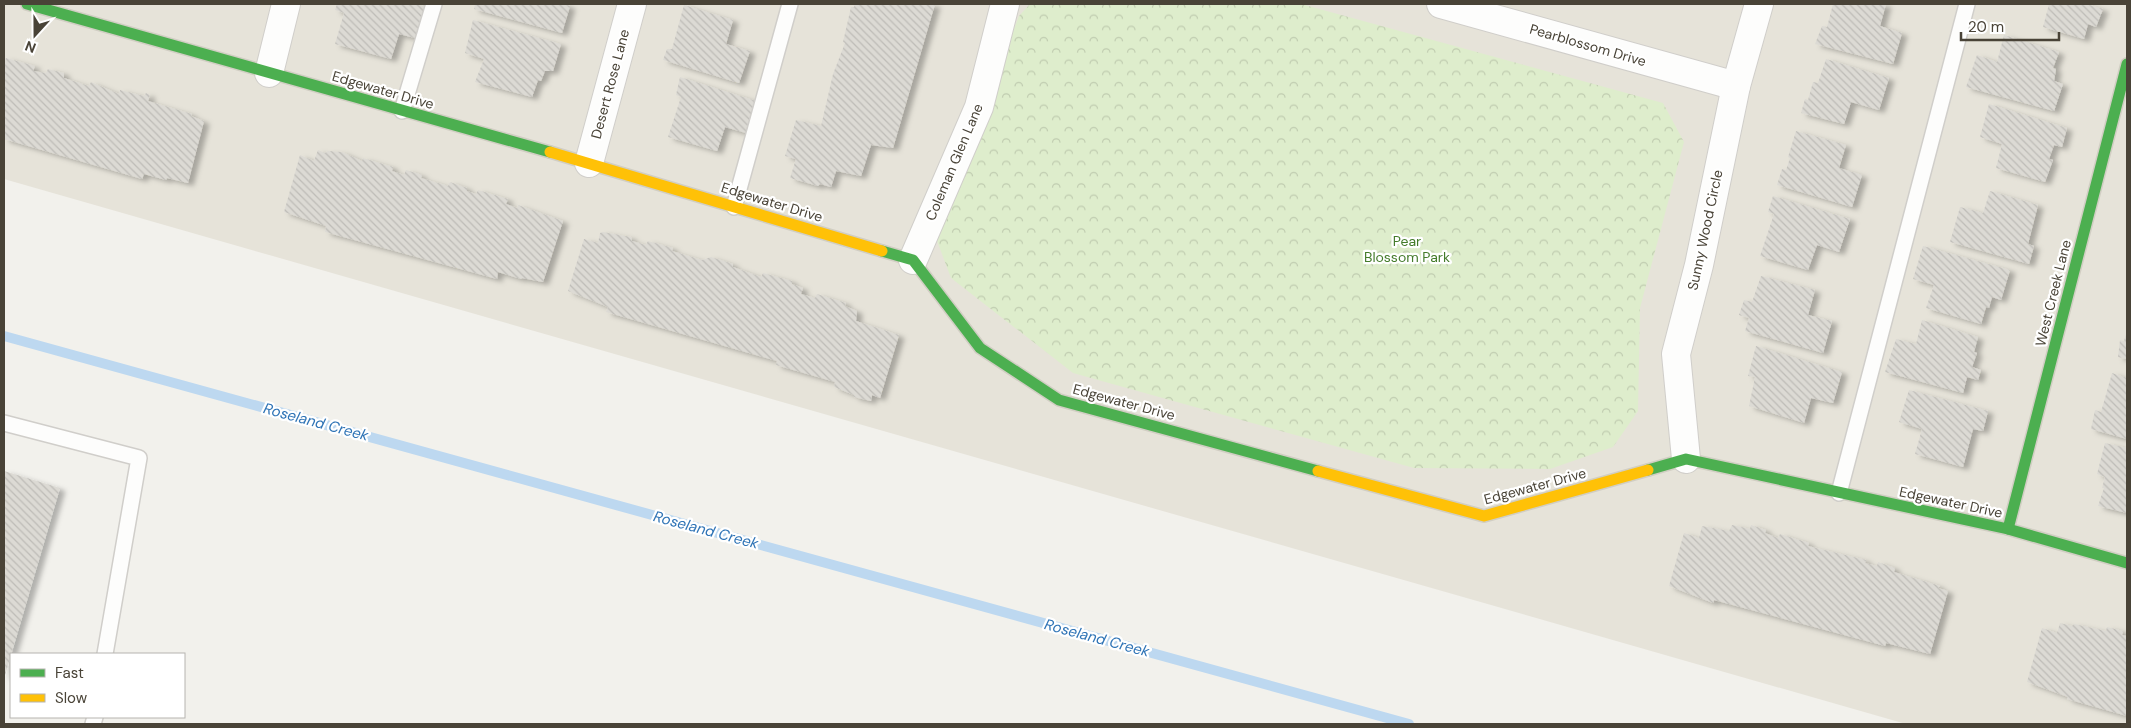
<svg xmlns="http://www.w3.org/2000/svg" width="2131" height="728" font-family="'DM Sans',sans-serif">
<defs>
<pattern id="park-crowns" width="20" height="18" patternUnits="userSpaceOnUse" patternTransform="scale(1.25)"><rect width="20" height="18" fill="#deedcc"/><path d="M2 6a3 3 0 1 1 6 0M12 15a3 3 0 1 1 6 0" fill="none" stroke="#c0ccb0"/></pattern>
<pattern id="building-back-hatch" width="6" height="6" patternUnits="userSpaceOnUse" patternTransform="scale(1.25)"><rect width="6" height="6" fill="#dcdad4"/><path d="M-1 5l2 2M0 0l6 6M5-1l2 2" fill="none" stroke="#bebcb7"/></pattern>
<filter id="shadow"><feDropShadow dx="5.5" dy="3" stdDeviation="2.5" flood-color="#0004"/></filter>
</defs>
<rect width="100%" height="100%" fill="#f2f1ec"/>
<!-- residential -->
<path fill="#e6e3d9" d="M 4,4 L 2127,4 L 2127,724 L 1906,724 L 4,179 Z"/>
<!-- park -->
<path fill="url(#park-crowns)" d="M 1030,4 L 1301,4 L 1663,103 L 1684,142 L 1640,308 L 1638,411 L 1613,447 L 1550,469 L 1414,468 L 1073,373 L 951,278 L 934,233 L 1019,16 Z"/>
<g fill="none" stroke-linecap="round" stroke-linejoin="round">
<!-- stream -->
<path stroke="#bdd8f0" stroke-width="10" d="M 4,336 L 1409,724"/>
</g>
<!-- building -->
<g fill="url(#building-back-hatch)" filter="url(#shadow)">
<path d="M 337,4 L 416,4 L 430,8 L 419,39 L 399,34 L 391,59 L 335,44 L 344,13 L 335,10 Z"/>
<path d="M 475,4 L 563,4 L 570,6 L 562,33 L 474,9 Z"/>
<path d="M 855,4 L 935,4 L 893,148 L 871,145 L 861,176 L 836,171 L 831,187 L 820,184 L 818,186 L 790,178 L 796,159 L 785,156 L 796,120 L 821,126 L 833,74 L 845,43 L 843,42 L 851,7 L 854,7 Z"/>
<path d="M 1833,4 L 1886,4 L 1880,26 L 1902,33 L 1893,64 L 1815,44 L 1822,26 L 1827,27 Z"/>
<path d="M 2049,4 L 2086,4 L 2103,9 L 2096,27 L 2088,24 L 2084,39 L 2043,27 Z"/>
<path d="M 684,5 L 733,20 L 726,44 L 750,51 L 739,83 L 663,60 L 667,49 L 672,49 Z"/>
<path d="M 473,20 L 561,44 L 553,71 L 545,71 L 541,81 L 538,80 L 532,97 L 475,82 L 484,59 L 465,53 Z"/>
<path d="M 2004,35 L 2059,52 L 2053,68 L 2056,69 L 2054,81 L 2063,84 L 2054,111 L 1966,87 L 1977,55 L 1997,62 Z"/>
<path d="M 6,58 L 35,66 L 33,71 L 46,73 L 48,69 L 64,73 L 64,78 L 89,86 L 91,82 L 119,94 L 120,90 L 144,96 L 146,93 L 150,95 L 148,101 L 192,114 L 191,116 L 204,121 L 188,183 L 167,178 L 166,180 L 144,174 L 142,179 L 4,139 L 4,63 Z"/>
<path d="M 1826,59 L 1889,78 L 1879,110 L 1851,102 L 1844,124 L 1801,113 L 1805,99 L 1808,100 L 1813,82 L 1818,83 Z"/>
<path d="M 680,77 L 756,101 L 746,133 L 725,127 L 717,151 L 668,137 L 681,97 L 676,95 Z"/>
<path d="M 1989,104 L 2067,128 L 2062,147 L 2054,145 L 2049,159 L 2053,160 L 2045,182 L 1996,168 L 2002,144 L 1980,137 Z"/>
<path d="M 1796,131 L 1846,145 L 1839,168 L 1862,175 L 1852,207 L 1777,185 L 1782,169 L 1786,170 L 1790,158 L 1788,157 Z"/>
<path d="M 318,150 L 325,153 L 328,151 L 342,152 L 362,161 L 363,158 L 393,167 L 392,171 L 404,175 L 406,170 L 422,175 L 421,178 L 448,186 L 450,182 L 467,188 L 467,191 L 476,194 L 478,190 L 508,199 L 506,204 L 517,208 L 518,205 L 563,221 L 543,282 L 522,278 L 521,279 L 498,272 L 497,279 L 325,232 L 326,226 L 284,212 L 300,155 L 314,161 Z"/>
<path d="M 1990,191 L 2038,205 L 2028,244 L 2034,246 L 2029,264 L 1950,242 L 1960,207 L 1983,213 Z"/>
<path d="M 1773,196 L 1850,219 L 1839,252 L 1817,245 L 1808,270 L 1760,256 L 1774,214 L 1768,212 Z"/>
<path d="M 603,232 L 631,237 L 632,241 L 646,245 L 648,241 L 673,248 L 672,251 L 702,260 L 711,257 L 733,264 L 733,267 L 761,277 L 763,273 L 792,281 L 792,284 L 803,288 L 801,294 L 815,298 L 817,294 L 846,303 L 845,306 L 857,311 L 856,321 L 899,335 L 880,398 L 872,395 L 871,401 L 854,397 L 854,395 L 834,387 L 835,382 L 776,365 L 777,361 L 606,312 L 608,307 L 568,291 L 584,239 L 598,243 L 600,233 Z"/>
<path d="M 1923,246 L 2010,270 L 2001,300 L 1992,297 L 1989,308 L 1986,307 L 1981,324 L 1926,308 L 1934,285 L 1913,279 Z"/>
<path d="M 1761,276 L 1815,290 L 1808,315 L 1832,321 L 1823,353 L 1745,331 L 1749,318 L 1739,315 L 1744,300 L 1752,302 Z"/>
<path d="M 1922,320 L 1978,337 L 1974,352 L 1977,353 L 1972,367 L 1981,370 L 1978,380 L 1967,377 L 1963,393 L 1885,372 L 1896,339 L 1916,344 Z"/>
<path d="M 2127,331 L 2127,359 L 2118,357 L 2120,340 L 2124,341 Z"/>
<path d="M 1756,346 L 1842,372 L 1833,403 L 1811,398 L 1804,423 L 1749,406 L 1755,377 L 1748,376 Z"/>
<path d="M 2112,373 L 2127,378 L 2127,439 L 2091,429 L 2095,410 L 2101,412 Z"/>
<path d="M 1909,390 L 1988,411 L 1983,431 L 1973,429 L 1963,467 L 1915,454 L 1922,429 L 1899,422 Z"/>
<path d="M 2105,443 L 2127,448 L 2127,513 L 2098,506 L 2104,488 L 2102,488 L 2105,477 L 2097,474 Z"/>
<path d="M 4,471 L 60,488 L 4,679 Z"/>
<path d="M 1732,525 L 1750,529 L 1751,525 L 1766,530 L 1765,533 L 1778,538 L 1780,534 L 1809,543 L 1808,546 L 1866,560 L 1865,563 L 1877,566 L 1878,562 L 1895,568 L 1894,572 L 1940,586 L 1938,588 L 1948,591 L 1930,654 L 1886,643 L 1885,646 L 1714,600 L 1713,603 L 1669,586 L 1684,533 L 1699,538 L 1702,526 L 1729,531 Z"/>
<path d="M 2060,623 L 2072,626 L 2074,624 L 2106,631 L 2107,627 L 2123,631 L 2122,635 L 2127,636 L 2127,716 L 2067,699 L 2068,697 L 2027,682 L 2042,628 L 2057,633 Z"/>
</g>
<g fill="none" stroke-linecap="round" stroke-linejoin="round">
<defs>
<g id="lane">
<path d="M 402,111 L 434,4"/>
<path d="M 734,207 L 790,4"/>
<path d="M 4,423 L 139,458 L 105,654"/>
<path d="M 1839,493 L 1967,4"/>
<path d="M 93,724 L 95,717"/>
</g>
<g id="street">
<path d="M 1441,4 L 1736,86"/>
<path d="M 269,73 L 286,4"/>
<path d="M 589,163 L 632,4"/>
<path d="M 913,260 L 979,107 L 1005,4"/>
<path d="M 1686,459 L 1676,354 L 1699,265 L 1736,86 L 1759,4"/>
</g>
<g id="fast">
<path d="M 27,4 L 550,152"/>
<path d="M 882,251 L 913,260 L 980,348 L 1059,400 L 1318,471"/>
<path d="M 1648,470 L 1686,459 L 2008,529 L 2127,563"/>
<path d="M 2008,529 L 2127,64"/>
</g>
<g id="slow">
<path d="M 550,152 L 882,251"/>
<path d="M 1318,471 L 1484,516 L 1648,470"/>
</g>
</defs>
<!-- lane casing -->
<use href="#lane" stroke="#d0ceca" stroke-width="18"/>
<!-- street casing -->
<use href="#street" stroke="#d0ceca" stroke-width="30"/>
<!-- fast casing -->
<use href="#fast" stroke="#d1cec3" stroke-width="14"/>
<!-- slow casing -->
<use href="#slow" stroke="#d1cec3" stroke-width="14"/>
<!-- lane -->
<use href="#lane" stroke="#fdfdfc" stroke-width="15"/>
<!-- street -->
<use href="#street" stroke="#fdfdfc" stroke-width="28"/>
<!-- fast -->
<use href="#fast" stroke="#4caf50" stroke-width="11"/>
<!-- slow -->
<use href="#slow" stroke="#ffc107" stroke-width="11"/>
</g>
<g text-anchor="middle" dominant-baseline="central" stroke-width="4.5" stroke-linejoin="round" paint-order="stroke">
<!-- street labels -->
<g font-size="14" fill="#494337" stroke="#fff">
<text transform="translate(1588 45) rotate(16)">Pearblossom Drive</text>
<text transform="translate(610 84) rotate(-75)">Desert Rose Lane</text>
<text transform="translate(383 90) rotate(16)">Edgewater Drive</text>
<text transform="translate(954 162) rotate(-67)">Coleman Glen Lane</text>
<text transform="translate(772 202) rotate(17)">Edgewater Drive</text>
<text transform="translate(1705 230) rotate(-78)">Sunny Wood Circle</text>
<text transform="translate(2053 293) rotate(-76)">West Creek Lane</text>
<text transform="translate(1124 402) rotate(15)">Edgewater Drive</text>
<text transform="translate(1535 486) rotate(-15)">Edgewater Drive</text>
<text transform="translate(1951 502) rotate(12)">Edgewater Drive</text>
</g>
<!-- park labels -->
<g font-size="14" fill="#437b2a" stroke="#fff">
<text x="1407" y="241">Pear<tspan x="1407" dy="16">Blossom Park</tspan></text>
</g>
<!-- water labels -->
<g font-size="15" font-style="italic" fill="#2f74b6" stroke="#fff">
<text transform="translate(316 422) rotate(15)">Roseland Creek</text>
<text transform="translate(706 530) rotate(15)">Roseland Creek</text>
<text transform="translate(1097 638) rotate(15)">Roseland Creek</text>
</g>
</g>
<!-- border -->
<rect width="2131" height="728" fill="none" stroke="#494337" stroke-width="10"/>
<!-- legend -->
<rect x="10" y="653" width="175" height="65" fill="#ffffff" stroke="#b6b4af"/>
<rect x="20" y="669" width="25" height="8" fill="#4caf50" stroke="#b6b4af"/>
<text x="55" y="678" font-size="15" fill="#494337">Fast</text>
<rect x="20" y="694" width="25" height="8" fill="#ffc107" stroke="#b6b4af"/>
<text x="55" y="703" font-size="15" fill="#494337">Slow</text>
<!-- north arrow -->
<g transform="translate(35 35) rotate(201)" stroke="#ffffff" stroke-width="4" paint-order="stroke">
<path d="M0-4L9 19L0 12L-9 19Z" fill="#494337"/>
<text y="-8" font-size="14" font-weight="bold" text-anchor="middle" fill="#494337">N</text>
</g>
<!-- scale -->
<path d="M1961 32v8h98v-8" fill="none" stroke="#494337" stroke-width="2.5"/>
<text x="1968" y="32" font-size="15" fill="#494337" stroke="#ffffff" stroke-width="4" paint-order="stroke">20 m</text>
</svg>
